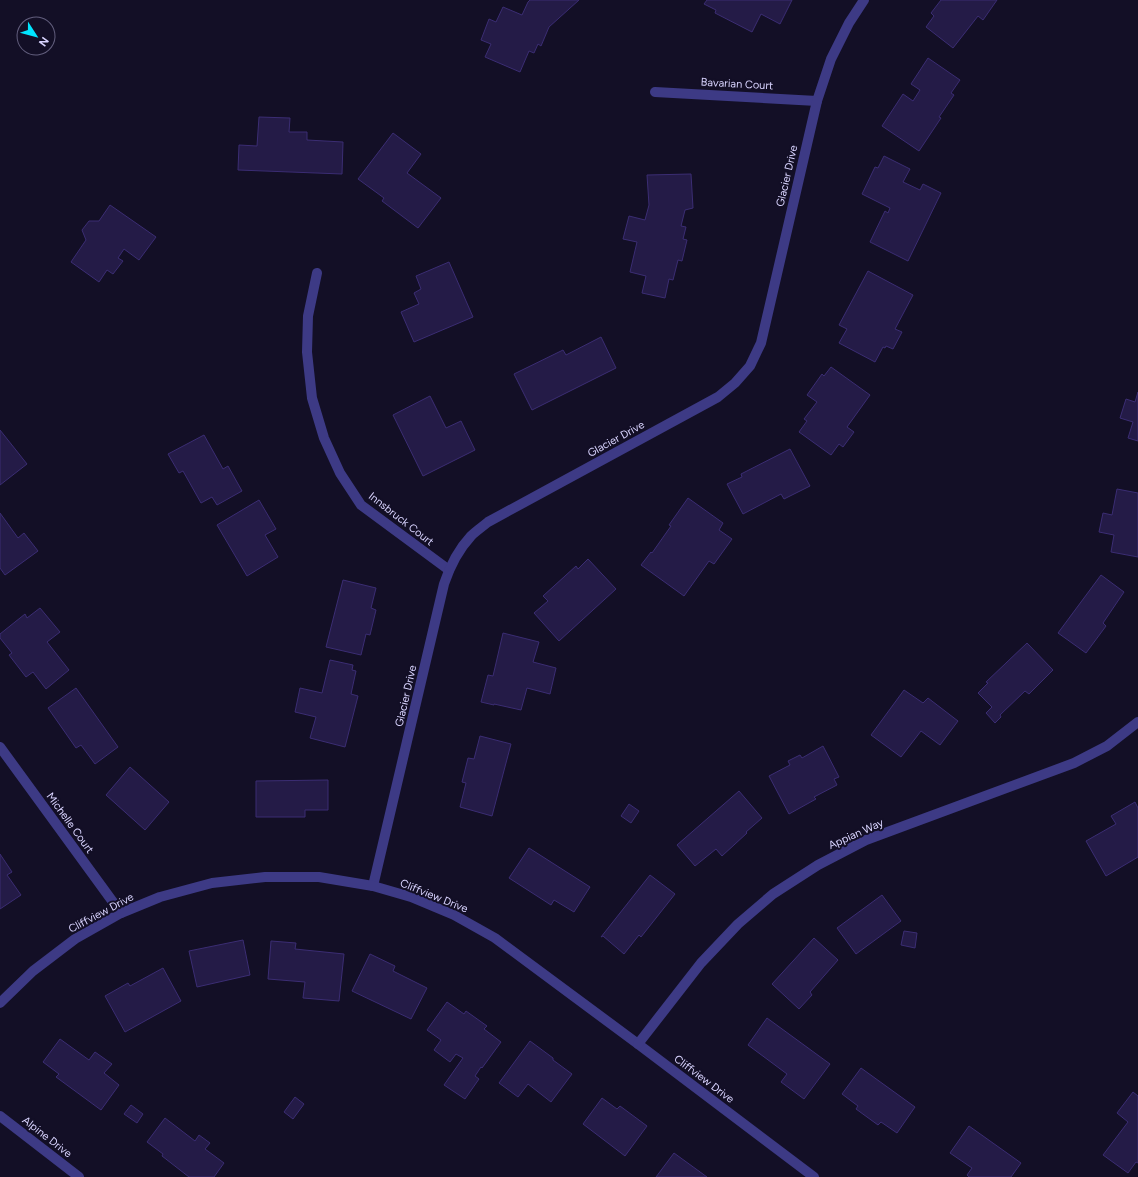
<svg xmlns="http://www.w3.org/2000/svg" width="1138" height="1177" font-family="Figtree,sans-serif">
<rect width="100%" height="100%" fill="#130f26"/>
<!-- building -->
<g fill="#241b47" stroke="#3b2d73">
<path d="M 530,0 L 579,0 L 549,27 L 541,46 L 538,44 L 534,53 L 529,51 L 520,72 L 485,57 L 491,44 L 481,40 L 489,19 L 496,22 L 503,7 L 522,15 L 528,2 Z"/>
<path d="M 707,0 L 792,0 L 780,24 L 761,14 L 752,32 L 715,13 L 716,10 L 704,4 Z"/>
<path d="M 941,0 L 997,0 L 983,20 L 978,16 L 953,48 L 926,27 L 934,16 L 931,13 Z"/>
<path d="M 928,58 L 960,80 L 951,93 L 954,95 L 939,117 L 941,118 L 919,151 L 882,126 L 903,94 L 913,101 L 920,90 L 911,84 Z"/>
<path d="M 259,117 L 290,118 L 289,132 L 307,132 L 307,140 L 343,142 L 342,174 L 238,170 L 239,145 L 257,146 Z"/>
<path d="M 393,133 L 421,154 L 407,173 L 441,198 L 418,228 L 382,201 L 384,198 L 358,179 Z"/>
<path d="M 884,156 L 910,169 L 903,182 L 920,190 L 923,184 L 941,193 L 908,261 L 870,242 L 885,211 L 888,213 L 890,208 L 862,194 L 875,167 L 878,168 Z"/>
<path d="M 691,174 L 693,208 L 685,210 L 681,226 L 686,227 L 683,239 L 687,240 L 682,261 L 678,260 L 673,280 L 669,279 L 665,298 L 642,293 L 646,276 L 630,272 L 637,242 L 623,239 L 629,216 L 645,220 L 649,205 L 647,175 Z"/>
<path d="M 110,205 L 156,237 L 139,260 L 124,249 L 118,258 L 123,261 L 113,274 L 107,270 L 99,282 L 71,262 L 86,240 L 82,230 L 89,221 L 99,221 Z"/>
<path d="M 449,262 L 473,317 L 414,342 L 401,312 L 419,304 L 414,293 L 421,289 L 416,276 Z"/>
<path d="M 868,271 L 913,295 L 895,329 L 902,332 L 893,349 L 886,346 L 885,348 L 883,347 L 875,362 L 839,343 L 847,329 L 839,325 Z"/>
<path d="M 601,337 L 616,368 L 532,410 L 514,374 L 563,350 L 566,355 Z"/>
<path d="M 831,367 L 870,395 L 847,427 L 854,432 L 843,447 L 839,444 L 831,455 L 799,432 L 807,421 L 804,419 L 817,402 L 807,395 L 822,374 L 824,376 Z"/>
<path d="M 1138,392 L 1138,441 L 1128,438 L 1133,422 L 1120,418 L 1126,399 L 1135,402 Z"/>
<path d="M 430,396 L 446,428 L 461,421 L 475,450 L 423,476 L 393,415 Z"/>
<path d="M 0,430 L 27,464 L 0,485 Z"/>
<path d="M 204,435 L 223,469 L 228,466 L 242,491 L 217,505 L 212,497 L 201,503 L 183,471 L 179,473 L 168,454 Z"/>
<path d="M 790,449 L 810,486 L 784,499 L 781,494 L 743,514 L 727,484 L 742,477 L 741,474 Z"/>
<path d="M 1117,489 L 1138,493 L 1138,557 L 1111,552 L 1114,535 L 1099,532 L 1103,513 L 1112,515 Z"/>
<path d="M 688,498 L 723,523 L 719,530 L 732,539 L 714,564 L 709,561 L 684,596 L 641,565 L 651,552 L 652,553 L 671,526 L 669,525 Z"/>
<path d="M 259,500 L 276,529 L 265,535 L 278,557 L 247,576 L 217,525 Z"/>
<path d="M 0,513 L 18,538 L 24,533 L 38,551 L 5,575 L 0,568 Z"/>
<path d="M 588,559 L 616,589 L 559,641 L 534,613 L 548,601 L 543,596 L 576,566 L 578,569 Z"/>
<path d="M 1101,575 L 1124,592 L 1103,623 L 1106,626 L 1086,653 L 1058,633 Z"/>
<path d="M 343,580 L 376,588 L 371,608 L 376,610 L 370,635 L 366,634 L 361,655 L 326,647 Z"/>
<path d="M 40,608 L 60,632 L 47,642 L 69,670 L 46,689 L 33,672 L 26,677 L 9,655 L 12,653 L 0,638 L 0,634 L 25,614 L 27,618 Z"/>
<path d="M 503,633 L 539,642 L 533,662 L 556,668 L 550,694 L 527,688 L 521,710 L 494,704 L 494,705 L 481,702 L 488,675 L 493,676 Z"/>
<path d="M 1027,643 L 1053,670 L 1029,694 L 1025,691 L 1000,715 L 1001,717 L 995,723 L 986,713 L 992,707 L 978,693 L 988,683 L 986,682 Z"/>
<path d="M 330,660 L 353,665 L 352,670 L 356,671 L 351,694 L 358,696 L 345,747 L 310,738 L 316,717 L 295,712 L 300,688 L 322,693 Z"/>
<path d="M 76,688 L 118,747 L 95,764 L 81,745 L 76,748 L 48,708 Z"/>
<path d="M 904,690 L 923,703 L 928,698 L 958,721 L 940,745 L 921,731 L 901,757 L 871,735 Z"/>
<path d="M 480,736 L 511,744 L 492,816 L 460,807 L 466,783 L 462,782 L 468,758 L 474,759 Z"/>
<path d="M 823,746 L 839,777 L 834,779 L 837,785 L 814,797 L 816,799 L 789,814 L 769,776 L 790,765 L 788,761 L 800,755 L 802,758 Z"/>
<path d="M 130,767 L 169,802 L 145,830 L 106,795 Z"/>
<path d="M 328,780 L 328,810 L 305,810 L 305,817 L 256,817 L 256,781 Z"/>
<path d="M 739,791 L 762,818 L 746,832 L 747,833 L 722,856 L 716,849 L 695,866 L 677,845 Z"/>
<path d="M 1135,802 L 1138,808 L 1138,857 L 1106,876 L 1086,841 L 1116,824 L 1111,816 Z"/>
<path d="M 629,804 L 639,811 L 631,823 L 621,816 Z"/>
<path d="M 529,848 L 590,887 L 574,912 L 554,900 L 551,905 L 509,878 Z"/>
<path d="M 0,854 L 12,872 L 7,875 L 21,895 L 0,909 Z"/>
<path d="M 650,875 L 675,894 L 641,937 L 639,935 L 624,954 L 603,936 L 601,937 Z"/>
<path d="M 882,895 L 901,921 L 856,954 L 837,928 Z"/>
<path d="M 904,931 L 917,933 L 915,948 L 901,945 Z"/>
<path d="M 814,938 L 838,960 L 810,992 L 812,995 L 799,1009 L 772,984 Z"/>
<path d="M 243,940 L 250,975 L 197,987 L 189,951 Z"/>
<path d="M 271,941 L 296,943 L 295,949 L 344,954 L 339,1001 L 303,998 L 305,982 L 268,979 Z"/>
<path d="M 370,954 L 395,966 L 393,971 L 427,988 L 411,1019 L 352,991 Z"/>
<path d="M 163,968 L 181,1001 L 125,1032 L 105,996 L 128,983 L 130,986 Z"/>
<path d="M 447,1002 L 464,1014 L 466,1011 L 487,1026 L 484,1029 L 501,1042 L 482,1068 L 481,1067 L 475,1076 L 479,1079 L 465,1099 L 444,1085 L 463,1058 L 456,1054 L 450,1062 L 434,1050 L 441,1040 L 427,1030 Z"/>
<path d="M 767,1018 L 830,1064 L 804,1099 L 781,1082 L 787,1074 L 748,1045 Z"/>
<path d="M 60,1039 L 89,1060 L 95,1052 L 112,1064 L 104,1073 L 119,1085 L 101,1110 L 56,1077 L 59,1074 L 43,1062 Z"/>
<path d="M 530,1041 L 553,1058 L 553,1060 L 572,1074 L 551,1102 L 528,1084 L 518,1097 L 499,1083 Z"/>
<path d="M 861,1068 L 915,1107 L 897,1133 L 881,1122 L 878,1125 L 856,1109 L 858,1106 L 842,1094 Z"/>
<path d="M 1133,1092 L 1138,1096 L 1138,1163 L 1136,1162 L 1128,1173 L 1103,1155 L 1128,1122 L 1117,1113 Z"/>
<path d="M 295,1097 L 304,1104 L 293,1119 L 284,1112 Z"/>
<path d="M 602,1098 L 617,1109 L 620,1106 L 647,1126 L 625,1156 L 583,1124 Z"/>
<path d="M 131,1105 L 143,1114 L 137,1123 L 124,1114 Z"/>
<path d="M 165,1118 L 195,1141 L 199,1135 L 210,1143 L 205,1149 L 224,1163 L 214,1177 L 189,1177 L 162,1156 L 163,1154 L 147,1142 Z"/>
<path d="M 969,1126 L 1021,1163 L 1011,1177 L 969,1177 L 967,1175 L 972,1168 L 950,1153 Z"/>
<path d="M 674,1153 L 707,1177 L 656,1177 Z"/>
</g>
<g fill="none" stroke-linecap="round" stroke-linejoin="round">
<!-- minor -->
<g stroke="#3d3a85" stroke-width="10">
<path d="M 655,92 L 817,101"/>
<path d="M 317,273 L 308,316 L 307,352 L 312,398 L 324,438 L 340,473 L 361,505 L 449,570"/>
<path d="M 0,747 L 121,913"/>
<path d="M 373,886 L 444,584 C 450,566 458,550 471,536 C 476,531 482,527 488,522 L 718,397 L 735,383 L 750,366 L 761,343 L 817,101 L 831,59 L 849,23 L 864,0"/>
<path d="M 0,1003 L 33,971 L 75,939 L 121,913 L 160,897 L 212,883 L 265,877 L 319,877 L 373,886 L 411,897 L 454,915 L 495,938 L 638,1044 L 814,1177"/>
<path d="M 638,1044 L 701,963 L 738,924 L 773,894 L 818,865 L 866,840 L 1074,763 L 1107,746 L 1138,722"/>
</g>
<!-- tertiary -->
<path stroke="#3d3a85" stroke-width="10" d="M 0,1116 L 79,1177"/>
</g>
<g text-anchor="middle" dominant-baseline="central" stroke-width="4" stroke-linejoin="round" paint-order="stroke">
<!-- street labels -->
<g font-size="11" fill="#d9d4ff" stroke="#130f26">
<text transform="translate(737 84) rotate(3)">Bavarian Court</text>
<text transform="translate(787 176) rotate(-77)">Glacier Drive</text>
<text transform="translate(616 439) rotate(-29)">Glacier Drive</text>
<text transform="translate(401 519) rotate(38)">Innsbruck Court</text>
<text transform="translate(406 696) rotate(-77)">Glacier Drive</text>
<text transform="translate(70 823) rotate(54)">Michelle Court</text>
<text transform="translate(856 834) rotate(-24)">Appian Way</text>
<text transform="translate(434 896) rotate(22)">Cliffview Drive</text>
<text transform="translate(101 913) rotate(-28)">Cliffview Drive</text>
<text transform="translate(704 1079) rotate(37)">Cliffview Drive</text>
<text transform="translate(47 1137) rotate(38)">Alpine Drive</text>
</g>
</g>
<!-- north arrow -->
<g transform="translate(36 36) rotate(126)"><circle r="19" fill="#130f26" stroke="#625e7d"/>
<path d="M0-3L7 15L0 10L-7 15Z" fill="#00e5ff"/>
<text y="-6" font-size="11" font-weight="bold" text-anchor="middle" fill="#d9d4ff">N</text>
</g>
</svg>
